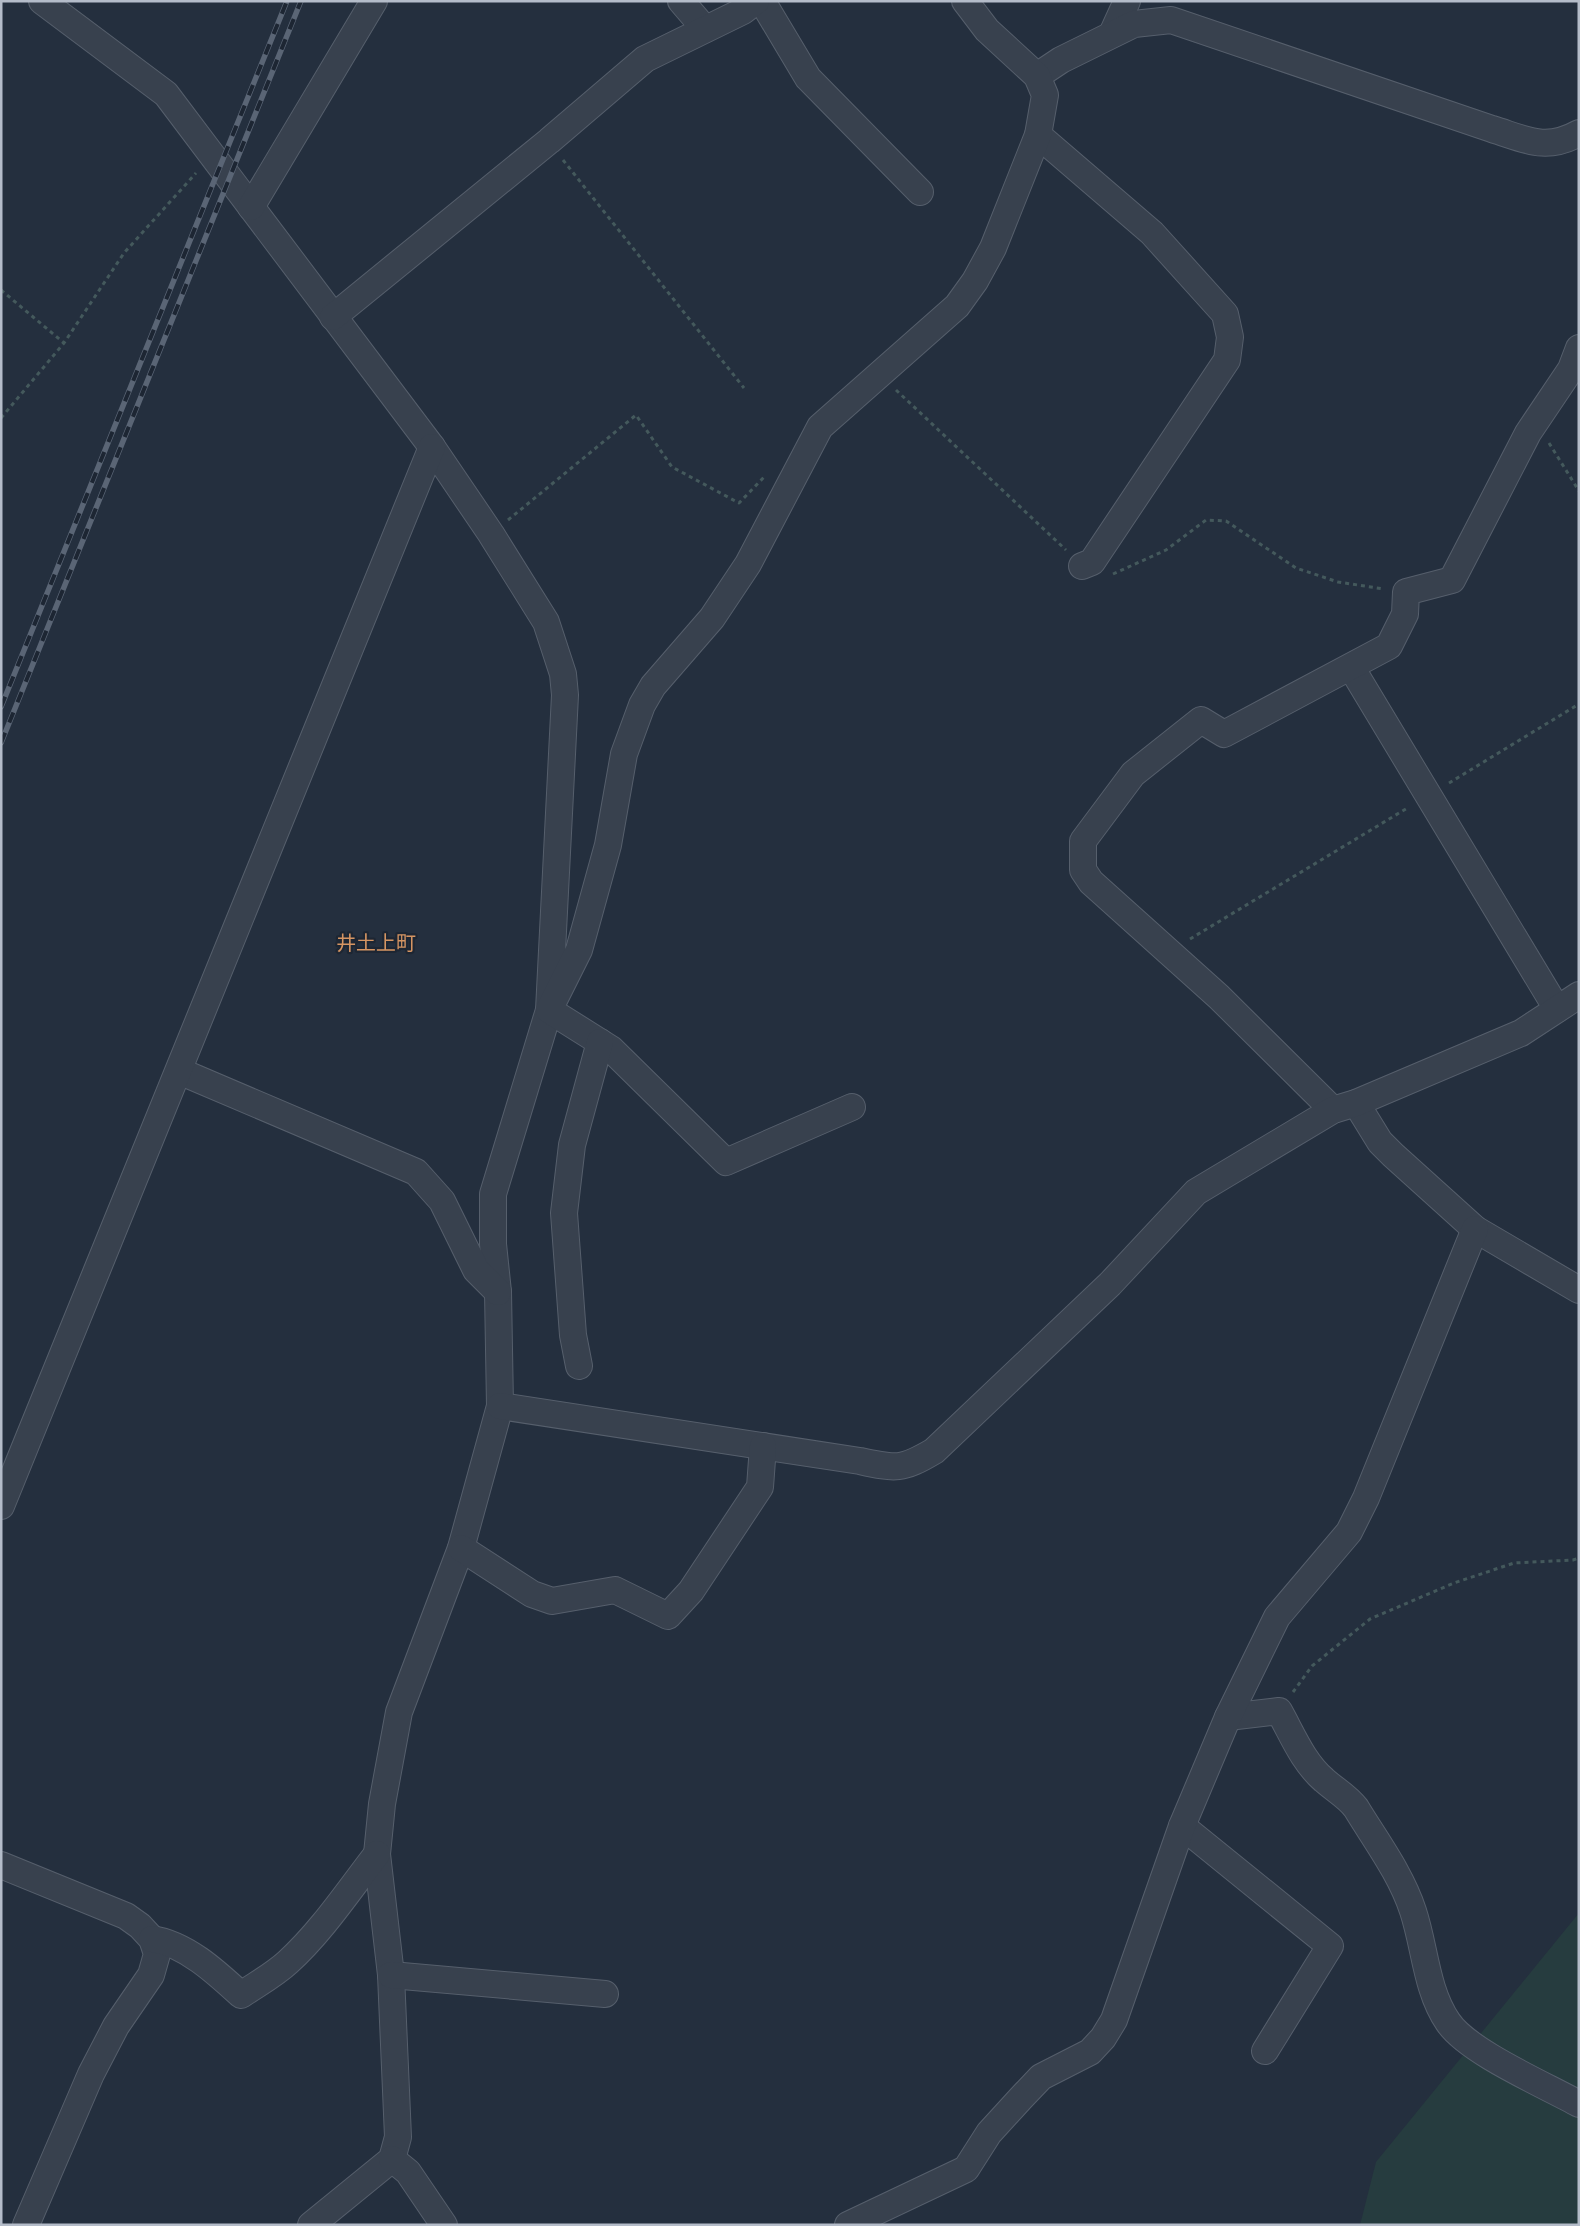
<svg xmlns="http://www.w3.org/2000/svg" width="1580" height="2226" font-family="'Space Grotesk','Noto Sans JP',sans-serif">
<rect width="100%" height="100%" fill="#242f3e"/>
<!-- green -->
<path fill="#263c3f" d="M 1579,1913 L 1579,2225 L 1360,2225 L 1376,2162 Z"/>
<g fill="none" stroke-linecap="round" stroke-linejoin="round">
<defs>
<g id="minor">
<path d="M 42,1 L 166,94 L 432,447 L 491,534 L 546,622 L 563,674 L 565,695 L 549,1010 L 493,1194 L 493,1244 L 498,1292 L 500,1406 L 461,1548 L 399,1712 L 382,1804 L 377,1854 L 391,1975 L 398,2137 L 392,2159 L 311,2225"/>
<path d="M 681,1 L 705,29"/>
<path d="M 762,1 L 808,78 L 920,192"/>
<path d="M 1112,34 L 1127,1"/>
<path d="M 1037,76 L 1061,60 L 1134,24 L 1171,20 L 1492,129 C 1525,139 1545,152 1579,133"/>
<path d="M 1038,135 L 1152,233 L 1225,314 L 1230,337 L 1227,360 L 1092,562 L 1082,566"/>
<path d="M 251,207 L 374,1"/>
<path d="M 333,317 L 549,141 L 645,59 L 743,11 L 756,1"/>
<path d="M 1351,667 L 1557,1009"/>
<path d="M 179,1071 L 416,1172 L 442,1201 L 476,1270 L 498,1292"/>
<path d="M 1356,1103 L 1380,1142 L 1393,1155 L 1475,1229 L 1579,1290"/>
<path d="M 852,1107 L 726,1162 L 611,1049 L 549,1010 L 579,950 L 608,845 L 624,754 L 642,705 L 653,686 L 712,618 L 748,564 L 820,427 L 957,306 L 975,281 L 993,248 L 1038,135 L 1045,95 L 1037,76 L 987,30 L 965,1"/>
<path d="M 1333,1110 L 1219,997 L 1091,882 L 1083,870 L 1083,841 L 1133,774 L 1201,720 L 1224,734 L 1389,646 L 1405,614 L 1406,592 L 1452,580 L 1528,433 L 1571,369 L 1579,348"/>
<path d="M 579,1366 L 573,1335 L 564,1213 L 572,1145 L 600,1042"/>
<path d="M 500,1406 L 860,1461 C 896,1469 902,1470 934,1451 L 1110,1284 L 1196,1192 L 1333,1110 L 1356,1103 L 1521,1033 L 1579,995"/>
<path d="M 1,1506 L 432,447"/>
<path d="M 461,1548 L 532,1594 L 552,1601 L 615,1590 L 668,1616 L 691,1591 L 760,1487 L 763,1446"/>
<path d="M 1228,1717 L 1279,1711 C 1292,1734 1303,1762 1324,1780 C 1335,1790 1347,1796 1356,1808 C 1376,1841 1401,1874 1413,1911 C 1425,1947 1426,1990 1448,2022 C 1468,2052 1545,2085 1579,2104"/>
<path d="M 1182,1826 L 1330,1946 L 1265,2051"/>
<path d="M 1,1865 L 126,1916 L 140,1926 L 152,1939 L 157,1954 L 151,1975 L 116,2026 L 91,2074 L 26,2225"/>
<path d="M 152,1939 C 186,1944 216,1972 241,1995 C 257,1984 274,1975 288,1962 C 322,1931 349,1890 377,1854"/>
<path d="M 391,1975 L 605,1994"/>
<path d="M 392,2159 L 408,2172 L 444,2225"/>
<path d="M 848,2225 L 966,2169 L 989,2133 L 1021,2098 L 1041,2077 L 1090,2052 L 1103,2038 L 1114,2020 L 1182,1826 L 1228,1717 L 1277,1617 L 1349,1532 L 1366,1498 L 1475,1229"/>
</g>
</defs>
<!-- minor casing -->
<use href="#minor" stroke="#565f6c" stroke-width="28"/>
<!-- path -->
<g stroke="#44595c" stroke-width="3" stroke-dasharray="4 4" stroke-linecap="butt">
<path d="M 563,160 L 744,388"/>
<path d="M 1,290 L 64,343"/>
<path d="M 896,390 L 1066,550"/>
<path d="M 1,418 L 64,343 L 124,253 L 196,173"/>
<path d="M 1549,443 L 1579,491"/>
<path d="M 508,520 L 636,415 L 672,467 L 739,503 L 766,475"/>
<path d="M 1113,574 L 1166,550 L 1206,520 L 1226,521 L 1296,568 L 1338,582 L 1384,589"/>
<path d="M 1449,783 L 1579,704"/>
<path d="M 1190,939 L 1409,807"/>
<path d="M 1293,1692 L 1312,1666 L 1370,1619 L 1454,1583 L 1514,1563 L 1573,1560 L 1579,1558"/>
</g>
<!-- minor -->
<use href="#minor" stroke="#38414e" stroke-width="26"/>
<defs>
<g id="rail">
<path d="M 1,707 L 287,1"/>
<path d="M 1,743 L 301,1"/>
</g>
</defs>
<!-- rail casing -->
<use href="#rail" stroke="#5a6575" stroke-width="5.5"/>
<!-- rail -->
<use href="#rail" stroke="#1d2633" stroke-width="4" stroke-dasharray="11" stroke-linecap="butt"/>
</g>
<g text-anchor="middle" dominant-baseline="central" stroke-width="4.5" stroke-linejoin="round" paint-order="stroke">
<!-- quarter labels -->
<g font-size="20" fill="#d59563" stroke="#1d2633">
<text x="376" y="943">井土上町</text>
</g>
</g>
<!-- border -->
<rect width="1580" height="2226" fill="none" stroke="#b4bcc9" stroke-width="5"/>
</svg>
